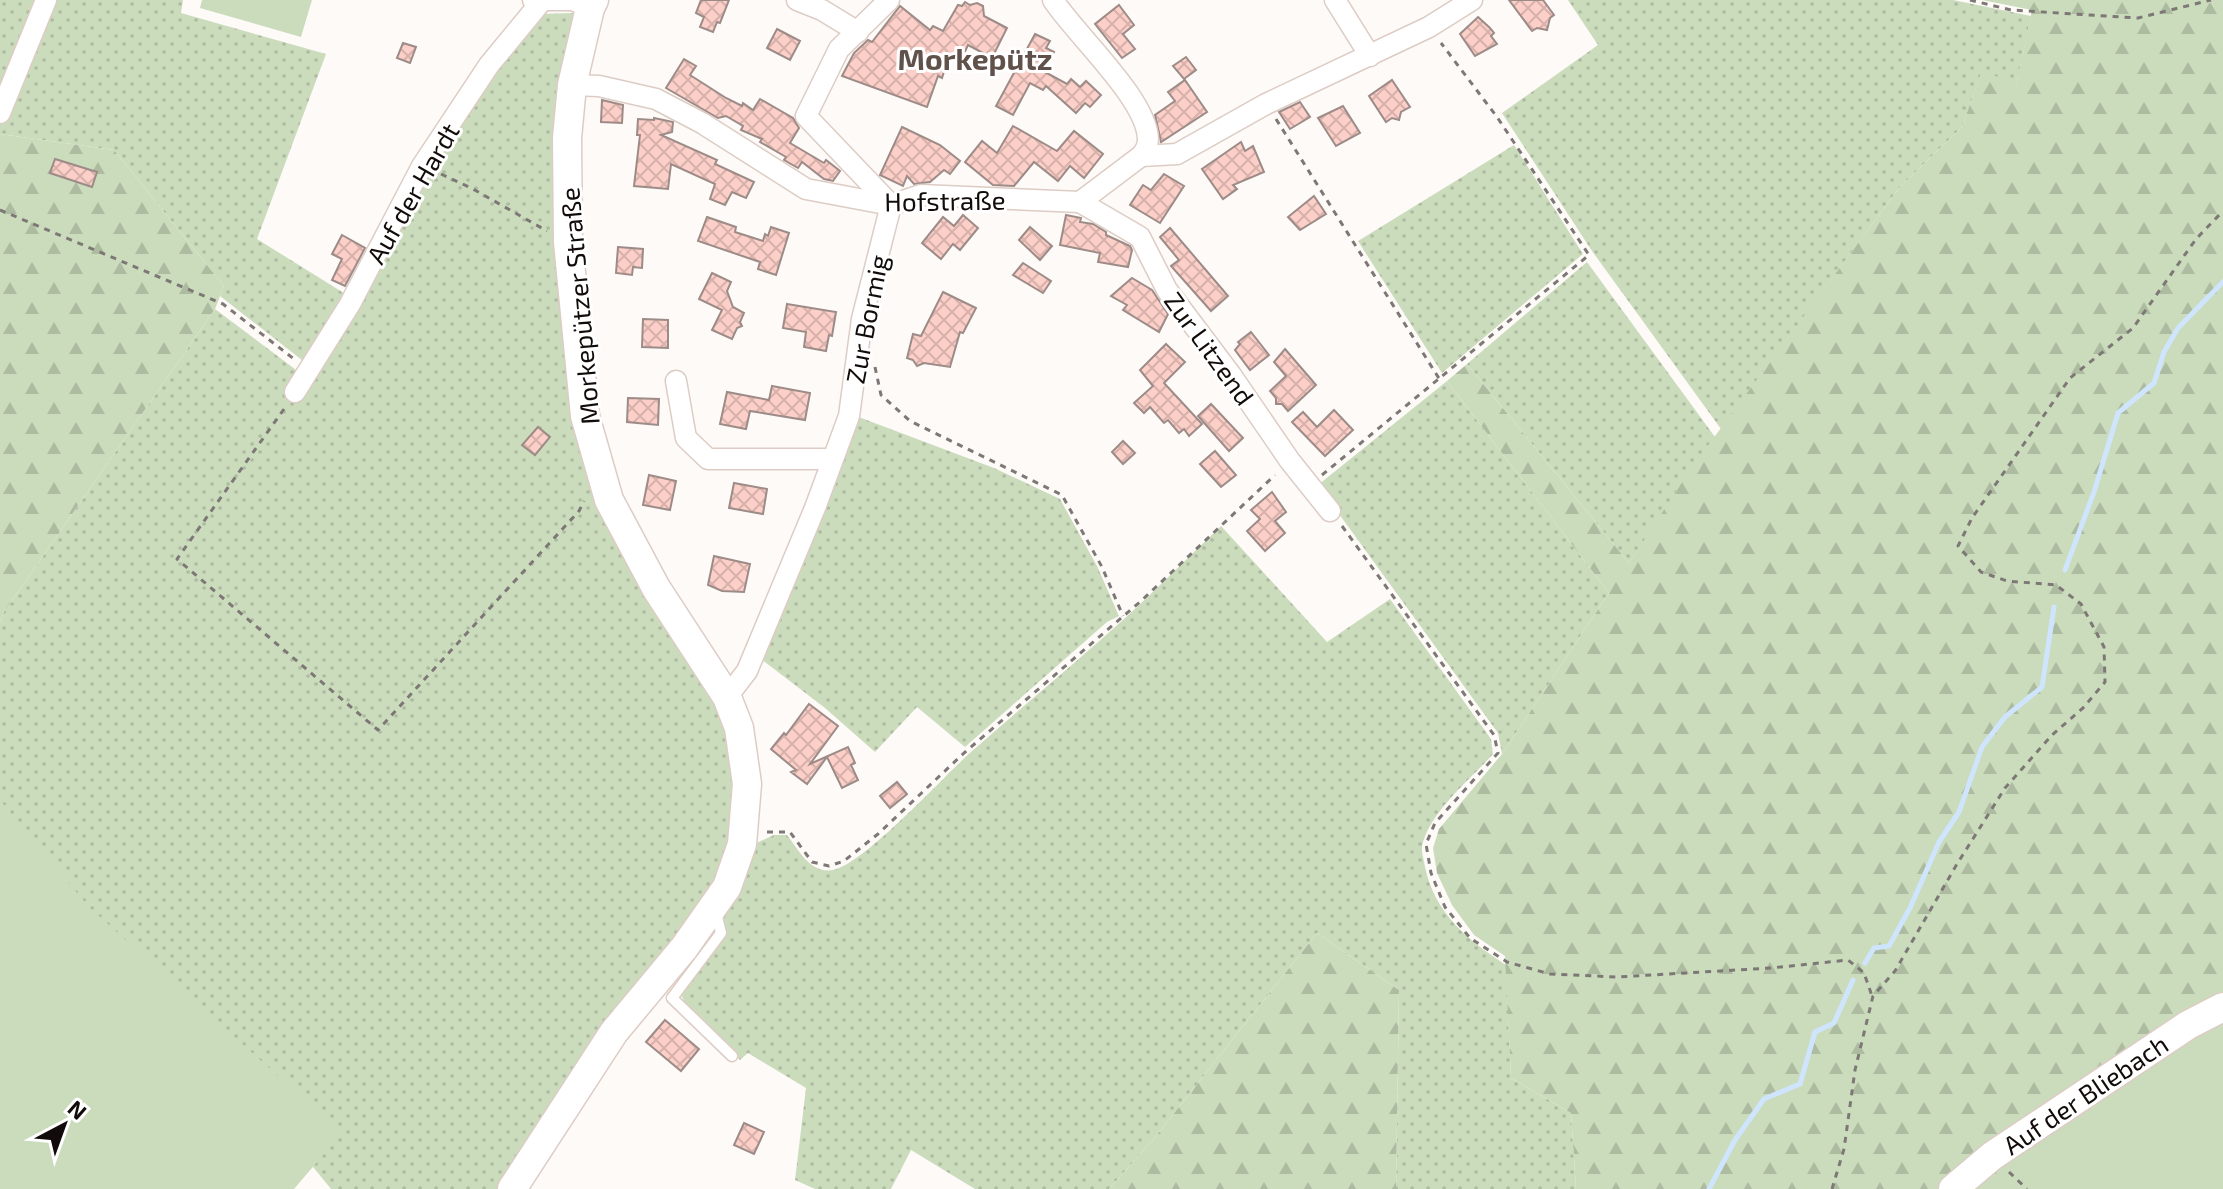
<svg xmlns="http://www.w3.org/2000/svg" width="2223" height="1189" font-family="'Exo 2',sans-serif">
<defs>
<pattern id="grass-dots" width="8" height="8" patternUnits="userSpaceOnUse" patternTransform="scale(2)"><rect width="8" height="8" fill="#cbdcbc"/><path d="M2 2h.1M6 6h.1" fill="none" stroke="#adbba0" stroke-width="1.8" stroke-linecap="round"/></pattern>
<pattern id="forest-firs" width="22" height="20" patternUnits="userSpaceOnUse" patternTransform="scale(2)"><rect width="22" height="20" fill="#cbdcbc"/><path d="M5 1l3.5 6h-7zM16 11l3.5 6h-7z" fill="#adbba0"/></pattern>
<pattern id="building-cross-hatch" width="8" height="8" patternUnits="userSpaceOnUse" patternTransform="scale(2)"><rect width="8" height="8" fill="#fcd0c8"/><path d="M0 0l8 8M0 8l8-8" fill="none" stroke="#d7b1aa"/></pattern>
</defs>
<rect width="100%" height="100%" fill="#fdfaf8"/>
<!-- grass -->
<g fill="url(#grass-dots)">
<path d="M 0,0 L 183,0 L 181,13 L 326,54 L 257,239 L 347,295 L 307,364 L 220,296 L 224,286 L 114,150 L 0,134 Z"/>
<path d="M 1568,0 L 1953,0 L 2031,16 L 2016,86 L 1982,71 L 1962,127 L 1899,188 L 1721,429 L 1592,251 L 1502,113 L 1598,45 Z"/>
<path d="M 576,13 L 578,432 L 720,705 L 737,788 L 731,842 L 715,888 L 499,1189 L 331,1189 L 211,1041 L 0,844 L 0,622 L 4,612 L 215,309 L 312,382 L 425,179 L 534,14 Z"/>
<path d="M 1514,145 L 1583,254 L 1442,373 L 1358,241 Z"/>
<path d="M 1587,262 L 1715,437 L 1629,563 L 1467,364 Z"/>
<path d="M 1447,381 L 1609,593 L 1502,754 L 1498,733 L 1318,485 Z"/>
<path d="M 856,416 L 994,468 L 1060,499 L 1097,566 L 1119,616 L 1107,622 L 965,747 L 917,707 L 875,752 L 825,708 L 761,659 Z"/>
<path d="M 1221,526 L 1327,642 L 1390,599 L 1491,739 L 1493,754 C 1469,781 1434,808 1423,842 C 1420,850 1424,859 1425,867 C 1435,914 1468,940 1506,965 L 1511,1078 L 1571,1113 L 1576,1189 L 1396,1189 L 1399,990 L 1317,933 L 1152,1141 L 1109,1189 L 975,1189 L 911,1150 L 891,1189 L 815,1189 L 795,1180 L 806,1088 L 748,1053 L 740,1060 L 689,1010 L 681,995 L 724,935 L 719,918 L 754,844 L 774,835 L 787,835 C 799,850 810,874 833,870 C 864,864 943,777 971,752 C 1022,707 1074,664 1124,619 C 1157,589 1188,557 1221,526 Z"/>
</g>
<!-- forest -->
<g fill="url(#forest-firs)">
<path d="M 1982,0 L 2223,0 L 2223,1189 L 1576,1189 L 1571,1113 L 1511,1078 L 1505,956 L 1474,935 L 1452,905 L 1437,873 L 1433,848 L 1439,829 L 1502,754 L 1609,593 L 1447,381 L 1467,364 L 1629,563 L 1692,467 L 1899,188 L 1962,127 L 1982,70 L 2016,85 L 2032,10 Z"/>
<path d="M 0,134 L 114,150 L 224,286 L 215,309 L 4,612 L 0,622 Z"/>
<path d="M 1317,933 L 1399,990 L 1396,1189 L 1109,1189 L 1152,1141 Z"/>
</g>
<!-- green -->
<g fill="#cbdcbc">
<path d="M 202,0 L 312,0 L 301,37 L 200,8 Z"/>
<path d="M 0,800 L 89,907 L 342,1133 L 294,1189 L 0,1189 Z"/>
<path d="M 2223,1024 L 2223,1189 L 1987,1189 C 2059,1126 2140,1070 2223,1024 Z"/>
</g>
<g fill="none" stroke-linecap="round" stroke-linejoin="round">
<!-- stream -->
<g stroke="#cee5fd" stroke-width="5">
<path d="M 2065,570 L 2094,492 L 2118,413 L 2154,383 L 2164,352 L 2178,328 L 2223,282"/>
<path d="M 1865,963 L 1874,948 L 1889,946 L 1910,908 L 1939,842 L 1959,812 L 1982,747 L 2005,717 L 2042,687 L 2054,607"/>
<path d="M 1709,1189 L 1735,1140 L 1764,1099 L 1800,1084 L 1815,1032 L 1834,1023 L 1853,980"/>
</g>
</g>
<!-- building -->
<g fill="url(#building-cross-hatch)" stroke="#9d8b87" stroke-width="2">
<path d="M 701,0 L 729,0 L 720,23 L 717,22 L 713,32 L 700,27 L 704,17 L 696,13 Z"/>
<path d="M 1509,0 L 1543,0 L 1554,15 L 1550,18 L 1547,30 L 1537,28 L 1532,31 Z"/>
<path d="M 965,2 L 970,5 L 977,3 L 983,6 L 984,16 L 1007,28 L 992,58 L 968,45 L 962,58 L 949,55 L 942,78 L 938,76 L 927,107 L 842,76 L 854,53 L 868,40 L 872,42 L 900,6 L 930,30 L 933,26 L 943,31 L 958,5 L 962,6 Z"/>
<path d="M 1119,5 L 1134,25 L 1123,34 L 1135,49 L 1122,58 L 1095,24 Z"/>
<path d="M 1478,17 L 1490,28 L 1494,33 L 1491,36 L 1497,44 L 1475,56 L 1460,34 Z"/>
<path d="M 777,29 L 800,41 L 790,60 L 767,48 Z"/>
<path d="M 1035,34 L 1050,41 L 1046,48 L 1054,52 L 1043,71 L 1067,84 L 1071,79 L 1080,87 L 1086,81 L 1101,95 L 1090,107 L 1085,103 L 1076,113 L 1046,86 L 1043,90 L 1030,83 L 1013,115 L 996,106 Z"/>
<path d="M 403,43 L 416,47 L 410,63 L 397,58 Z"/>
<path d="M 1186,57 L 1196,70 L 1184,79 L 1173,66 Z"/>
<path d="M 684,59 L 696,66 L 690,75 L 726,98 L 742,106 L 743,103 L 753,110 L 760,99 L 793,118 L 799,128 L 790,143 L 824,163 L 826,160 L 840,171 L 833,181 L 824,179 L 802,162 L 798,168 L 784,160 L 786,157 L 760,142 L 762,139 L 741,130 L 743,126 L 726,116 L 718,118 L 666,88 Z"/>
<path d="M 1185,80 L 1207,112 L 1161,142 L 1155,115 L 1175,101 L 1168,92 Z"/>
<path d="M 1392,80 L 1410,107 L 1401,112 L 1399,120 L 1392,118 L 1386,122 L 1369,96 Z"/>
<path d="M 602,100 L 623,105 L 622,123 L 601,122 Z"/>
<path d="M 1300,102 L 1310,117 L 1290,129 L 1279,112 Z"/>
<path d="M 1343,106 L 1360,133 L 1336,146 L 1318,118 Z"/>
<path d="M 654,118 L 673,122 L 672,132 L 661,135 L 717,160 L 715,164 L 754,182 L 746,198 L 732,192 L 725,205 L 710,199 L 715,184 L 671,164 L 668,189 L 634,186 L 640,135 L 637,135 L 638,119 L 654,120 Z"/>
<path d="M 1013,126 L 1057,151 L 1074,131 L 1103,154 L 1084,178 L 1070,166 L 1058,181 L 1034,162 L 1014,186 L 993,185 L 965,162 L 982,141 L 997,153 Z"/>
<path d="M 902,127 L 940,145 L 960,161 L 950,174 L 944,170 L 930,182 L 914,184 L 907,176 L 903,186 L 880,175 Z"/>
<path d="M 1241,142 L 1245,151 L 1253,146 L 1264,172 L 1233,185 L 1237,189 L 1223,199 L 1202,169 Z"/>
<path d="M 55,159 L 97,172 L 92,187 L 50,173 Z"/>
<path d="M 1164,174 L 1184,186 L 1160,223 L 1130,205 L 1143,185 L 1151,190 Z"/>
<path d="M 1314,196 L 1326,214 L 1300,230 L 1288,217 Z"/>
<path d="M 963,215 L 978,228 L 960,250 L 953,244 L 941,259 L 922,243 L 943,217 L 954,226 Z"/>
<path d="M 1066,215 L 1081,218 L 1080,222 L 1093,224 L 1106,232 L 1106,235 L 1130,246 L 1132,250 L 1128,267 L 1098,262 L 1100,253 L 1060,245 Z"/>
<path d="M 707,217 L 736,227 L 735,232 L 763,241 L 765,234 L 768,236 L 771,227 L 789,233 L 776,275 L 758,269 L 760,262 L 698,241 Z"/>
<path d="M 1030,227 L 1052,246 L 1040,260 L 1019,240 Z"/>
<path d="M 1170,228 L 1228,296 L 1211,311 L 1171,266 L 1179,260 L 1160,237 Z"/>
<path d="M 342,235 L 365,248 L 345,286 L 332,280 L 342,259 L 332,254 Z"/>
<path d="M 618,247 L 643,249 L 642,268 L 633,267 L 632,275 L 616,273 Z"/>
<path d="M 1023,263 L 1051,281 L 1043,293 L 1013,275 Z"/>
<path d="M 712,273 L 731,282 L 727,291 L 733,307 L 744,313 L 740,322 L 742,326 L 737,328 L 732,339 L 712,330 L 722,310 L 699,299 Z"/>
<path d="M 1132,278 L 1152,290 L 1168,314 L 1159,332 L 1123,310 L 1127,305 L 1111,296 Z"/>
<path d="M 943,292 L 976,308 L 963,333 L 960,332 L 950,367 L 924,363 L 917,366 L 913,360 L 907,358 L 913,334 L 921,336 Z"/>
<path d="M 787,304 L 836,312 L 832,336 L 829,335 L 826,351 L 804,347 L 806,332 L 783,328 Z"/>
<path d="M 643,319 L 668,320 L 668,348 L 642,347 Z"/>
<path d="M 1251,332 L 1269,355 L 1250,370 L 1235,350 L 1240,344 L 1238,342 Z"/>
<path d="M 1166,344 L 1185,362 L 1164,383 L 1202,424 L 1189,436 L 1184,429 L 1179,433 L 1168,420 L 1164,423 L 1150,407 L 1144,413 L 1134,403 L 1153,386 L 1140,370 Z"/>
<path d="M 1285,349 L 1316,385 L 1288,411 L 1282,404 L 1276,404 L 1276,398 L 1270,391 L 1286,376 L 1274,362 Z"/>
<path d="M 772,386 L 810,393 L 805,420 L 750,411 L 746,429 L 720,424 L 727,392 L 769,400 Z"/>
<path d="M 628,398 L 659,399 L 658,425 L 627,422 Z"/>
<path d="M 1211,404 L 1243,438 L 1229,451 L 1198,416 Z"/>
<path d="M 1334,410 L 1353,430 L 1325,456 L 1292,422 L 1303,412 L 1317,427 Z"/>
<path d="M 538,427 L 550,437 L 535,455 L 522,445 Z"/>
<path d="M 1123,441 L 1135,453 L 1123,464 L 1112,452 Z"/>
<path d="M 1215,451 L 1236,475 L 1221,487 L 1200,464 Z"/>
<path d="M 649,475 L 676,481 L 670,510 L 643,505 Z"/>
<path d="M 734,483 L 767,489 L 763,514 L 729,508 Z"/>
<path d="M 1272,492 L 1286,512 L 1275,521 L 1285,533 L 1265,551 L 1247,531 L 1260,519 L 1251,510 Z"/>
<path d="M 714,556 L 750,564 L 744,592 L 722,591 L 708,585 Z"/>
<path d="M 809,704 L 838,726 L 810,764 L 848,747 L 855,763 L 851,765 L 858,780 L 842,788 L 827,757 L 807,784 L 791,772 L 796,770 L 771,749 L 784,733 L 786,735 Z"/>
<path d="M 897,782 L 907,794 L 890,808 L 880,796 Z"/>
<path d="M 665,1020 L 699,1049 L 681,1071 L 646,1042 Z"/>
<path d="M 744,1123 L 764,1132 L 754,1154 L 734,1145 Z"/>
</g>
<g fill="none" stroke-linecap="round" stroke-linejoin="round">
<defs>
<path id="lane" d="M 716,913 L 721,933 L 672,998 L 732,1056"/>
<g id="street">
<path d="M 533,0 L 573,0 L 590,8"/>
<path d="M 797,0 L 822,10 L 858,32"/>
<path d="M 1335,0 L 1370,56"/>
<path d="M 572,85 L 599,86 L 656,99 L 702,123 L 806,189 L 891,205 L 921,195 L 1080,202 L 1141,156 C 1145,151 1148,147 1148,139 C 1147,99 1076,35 1053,0"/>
<path d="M 0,113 L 46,0"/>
<path d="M 1141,156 L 1177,154 L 1266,104 L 1429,27 L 1472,0"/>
<path d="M 1080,202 L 1140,237 L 1167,290 L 1231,375 L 1290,461 L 1330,511"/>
<path d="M 676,381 L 686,438 L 708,459 L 831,459"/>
<path d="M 295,392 L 350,304 L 422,166 L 489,65 L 541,2"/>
<path d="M 727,697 L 747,671 L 815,508 L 849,416 L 862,319 L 891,205 L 806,116 L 839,49 L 889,0"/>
</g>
<g id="secondary">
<path d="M 512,1189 L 614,1032 L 684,948 L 727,887 L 742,844 L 747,784 L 739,728 L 727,697 L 656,588 L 609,500 L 585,416 L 568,242 L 567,138 L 572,85 L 590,8 L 594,0"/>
<path d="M 1953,1189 L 1992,1156 L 2188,1025 L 2223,1007"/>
</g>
</defs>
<!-- lane casing -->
<use href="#lane" stroke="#ddccc4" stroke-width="13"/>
<!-- street casing -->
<use href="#street" stroke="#ddccc4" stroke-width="23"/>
<!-- secondary casing -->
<use href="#secondary" stroke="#ddccc4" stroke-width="31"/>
<!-- path -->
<g stroke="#7d7876" stroke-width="3" stroke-dasharray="6 6" stroke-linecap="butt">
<path d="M 1970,0 L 2011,10 L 2138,18 L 2211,0"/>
<path d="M 1276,119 L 1440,380"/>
<path d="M 441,174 L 473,189 L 547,231"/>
<path d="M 0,210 L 223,304 L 294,359"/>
<path d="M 875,367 L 881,395 L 910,421 L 1062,495 L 1102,567 L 1123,616"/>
<path d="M 284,409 L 177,559 L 378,730 L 579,511 L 584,501"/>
<path d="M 1322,475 L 1589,255 L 1497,117 L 1441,43"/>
<path d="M 1342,526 L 1494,735 L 1498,753 L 1435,823 L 1426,844 L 1431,873 L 1445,907 L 1470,938 L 1507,962 L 1550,974 L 1617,977 L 1771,968 L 1848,960 L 1864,973 L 1872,996"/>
<path d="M 767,832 L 790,832 L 812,862 L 829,866 L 844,861 L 878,834 L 964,753 L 1141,601 L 1275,475"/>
<path d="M 2009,1172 L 2027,1189"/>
<path d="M 1832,1189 L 1844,1149 L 1855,1070 L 1873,996 L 1895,971 L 1957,864 L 2005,788 L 2052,735 L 2083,708 L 2105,682 L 2104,647 L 2081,604 L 2056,585 L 2007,581 L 1981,572 L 1958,546 L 1972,518 L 2070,378 L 2133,328 L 2196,239 L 2223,211"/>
</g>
<!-- lane -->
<use href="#lane" stroke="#fff" stroke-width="10"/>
<!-- street -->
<use href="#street" stroke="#fff" stroke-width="20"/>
<!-- secondary -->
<use href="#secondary" stroke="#fff" stroke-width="28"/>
</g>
<g text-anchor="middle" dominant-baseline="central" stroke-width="6" stroke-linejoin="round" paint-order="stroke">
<!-- street labels -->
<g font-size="26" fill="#110b09" stroke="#fff">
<text transform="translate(412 193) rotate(-60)">Auf der Hardt</text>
<text transform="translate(945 200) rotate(-1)">Hofstraße</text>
<text transform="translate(579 306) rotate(-95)">Morkepützer Straße</text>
<text transform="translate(866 319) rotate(-79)">Zur Bormig</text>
<text transform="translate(1210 348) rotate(54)">Zur Litzend</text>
<text transform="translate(2085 1094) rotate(-34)">Auf der Bliebach</text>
</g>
<!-- quarter labels -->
<g font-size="30" font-weight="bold" fill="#60514b" stroke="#fff">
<text x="975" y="58">Morkepütz</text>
</g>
</g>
<!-- north arrow -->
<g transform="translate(64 1125) rotate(41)" stroke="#ffffff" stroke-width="6" paint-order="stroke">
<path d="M0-6L14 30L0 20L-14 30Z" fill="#110b09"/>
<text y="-12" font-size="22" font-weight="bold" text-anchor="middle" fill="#110b09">N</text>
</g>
</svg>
